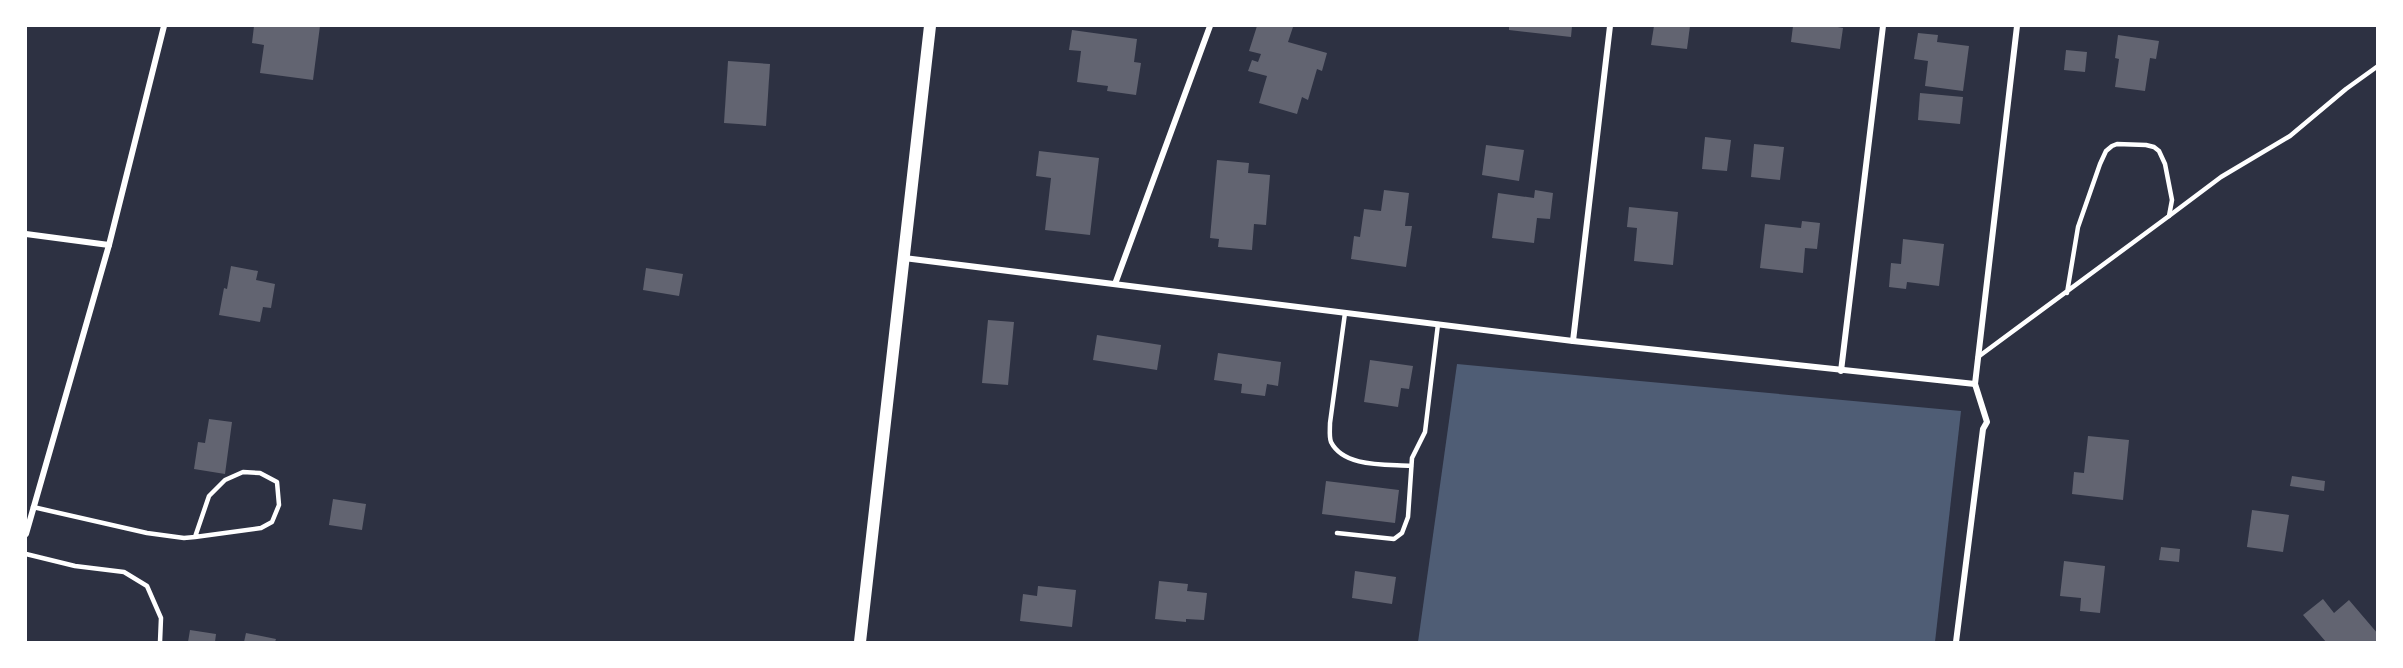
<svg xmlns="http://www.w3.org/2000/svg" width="2403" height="668" font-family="'Fira Sans',sans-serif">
<rect width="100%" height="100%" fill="#2d3142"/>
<!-- water -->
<path fill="#4f5d75" d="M 1457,364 L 1961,411 L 1935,642 L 1418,642 Z"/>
<!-- building -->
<g fill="#626471">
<path d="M 254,26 L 320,26 L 313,80 L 260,73 L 264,45 L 252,43 Z"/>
<path d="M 1257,26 L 1293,27 L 1288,42 L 1327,53 L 1322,71 L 1317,69 L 1308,100 L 1302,97 L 1297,114 L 1259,103 L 1267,76 L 1248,71 L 1252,60 L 1258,62 L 1261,54 L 1249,51 Z"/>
<path d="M 1509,26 L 1572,26 L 1571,37 L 1509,30 Z"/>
<path d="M 1654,26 L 1690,26 L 1687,49 L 1651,45 Z"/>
<path d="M 1793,26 L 1832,26 L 1843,28 L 1840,49 L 1791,42 Z"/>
<path d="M 1072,30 L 1137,39 L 1134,62 L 1141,63 L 1136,95 L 1107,91 L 1108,86 L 1077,82 L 1081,51 L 1069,50 Z"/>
<path d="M 1918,33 L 1938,35 L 1937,42 L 1969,46 L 1963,91 L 1925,86 L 1928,61 L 1914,59 Z"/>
<path d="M 2118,35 L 2159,41 L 2156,59 L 2150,58 L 2145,91 L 2115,87 L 2119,59 L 2115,58 Z"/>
<path d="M 2066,50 L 2087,52 L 2085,72 L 2064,70 Z"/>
<path d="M 728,61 L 770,64 L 766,126 L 724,123 Z"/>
<path d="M 1920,93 L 1963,97 L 1960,124 L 1918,120 Z"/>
<path d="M 1705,137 L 1731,140 L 1727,171 L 1702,169 Z"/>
<path d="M 1754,144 L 1784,147 L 1780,180 L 1751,177 Z"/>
<path d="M 1486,145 L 1524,150 L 1519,181 L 1482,175 Z"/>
<path d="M 1039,151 L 1099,158 L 1090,235 L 1045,230 L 1051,178 L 1036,176 Z"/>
<path d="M 1217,160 L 1249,163 L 1248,173 L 1270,175 L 1266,225 L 1254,224 L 1252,250 L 1218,247 L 1219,239 L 1210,238 Z"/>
<path d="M 1384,190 L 1409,193 L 1405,226 L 1412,226 L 1406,267 L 1351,259 L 1354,236 L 1360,237 L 1364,209 L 1381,211 Z"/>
<path d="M 1535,190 L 1553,193 L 1550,219 L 1537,218 L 1534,243 L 1492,238 L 1498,193 L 1534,198 Z"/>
<path d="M 1629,207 L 1678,212 L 1673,265 L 1634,261 L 1637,228 L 1627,227 Z"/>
<path d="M 1802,221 L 1820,223 L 1817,249 L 1805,248 L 1803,273 L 1760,268 L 1765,224 L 1801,228 Z"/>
<path d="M 1903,239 L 1944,244 L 1939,286 L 1907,282 L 1906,289 L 1889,287 L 1891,263 L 1901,264 Z"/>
<path d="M 231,266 L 258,271 L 256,280 L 275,284 L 271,308 L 263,307 L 260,322 L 219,315 L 224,288 L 227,289 Z"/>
<path d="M 646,268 L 683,274 L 679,296 L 643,290 Z"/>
<path d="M 988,320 L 1014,322 L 1008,385 L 982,383 Z"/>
<path d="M 1097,335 L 1161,345 L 1157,370 L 1093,360 Z"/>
<path d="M 1218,353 L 1281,362 L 1278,386 L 1267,384 L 1265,396 L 1241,393 L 1242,384 L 1214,380 Z"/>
<path d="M 1370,360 L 1413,366 L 1409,389 L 1401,388 L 1398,407 L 1364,402 Z"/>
<path d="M 209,419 L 232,422 L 225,474 L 194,469 L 198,442 L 205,443 Z"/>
<path d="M 2088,436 L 2129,440 L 2123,500 L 2072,494 L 2074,472 L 2084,473 Z"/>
<path d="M 2292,476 L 2325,481 L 2324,491 L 2290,486 Z"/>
<path d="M 1326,481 L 1399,490 L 1395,523 L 1322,514 Z"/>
<path d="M 333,499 L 366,504 L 362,530 L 329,525 Z"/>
<path d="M 2252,510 L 2289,515 L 2283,552 L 2247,547 Z"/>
<path d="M 2161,547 L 2180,549 L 2179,562 L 2159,560 Z"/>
<path d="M 2064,561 L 2105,566 L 2100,613 L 2080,611 L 2081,598 L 2060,596 Z"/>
<path d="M 1355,571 L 1396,577 L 1392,604 L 1352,598 Z"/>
<path d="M 1159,581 L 1188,584 L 1187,591 L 1207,593 L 1204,620 L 1186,619 L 1186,622 L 1155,619 Z"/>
<path d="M 1038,586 L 1076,590 L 1072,627 L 1020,621 L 1023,594 L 1037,596 Z"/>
<path d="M 2323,599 L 2334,613 L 2349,600 L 2378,634 L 2378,640 L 2375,642 L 2326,642 L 2303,615 Z"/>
<path d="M 190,630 L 216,634 L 215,642 L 188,642 Z"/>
<path d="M 246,633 L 276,639 L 275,642 L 244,642 Z"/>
</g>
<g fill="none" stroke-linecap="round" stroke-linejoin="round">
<!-- service -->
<g stroke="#fff" stroke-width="4.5">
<path d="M 2169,216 L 2221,177 L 2290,136 L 2346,89 L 2378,66"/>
<path d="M 1345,313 L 1330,423 C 1330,429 1329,437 1331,442 C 1344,468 1387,464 1411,466"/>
<path d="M 1978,357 L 2169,216 L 2172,200 L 2165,164 L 2159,151 L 2154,147 L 2146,145 L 2117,144 L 2112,146 L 2106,151 L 2100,164 L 2078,227 L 2067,293"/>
<path d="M 33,507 L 147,533 L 184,538 L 195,537 L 261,528 L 272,522 L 279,505 L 277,482 L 260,473 L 243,472 L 225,480 L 209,496 L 195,537"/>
<path d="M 1337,533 L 1394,539 L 1402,533 L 1408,517 L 1412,458 L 1425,432 L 1438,324"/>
<path d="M 26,554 L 75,566 L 124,572 L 147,586 L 161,618 L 160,642"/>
</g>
<!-- minor -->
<g stroke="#fff" stroke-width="6">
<path d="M 26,234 L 109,245"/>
<path d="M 904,258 L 1573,341 L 1975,384"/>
<path d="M 1115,284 L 1210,26"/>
<path d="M 1573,341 L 1610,26"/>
<path d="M 1841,371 L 1883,26"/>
<path d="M 26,534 L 109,245 L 164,26"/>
<path d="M 1956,642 L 1983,429 L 1987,422 L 1975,384 L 2017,26"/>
</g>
<!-- secondary -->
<path stroke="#fff" stroke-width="12" d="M 860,642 L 930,26"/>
</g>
<!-- border -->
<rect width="2403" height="668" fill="none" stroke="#ffffff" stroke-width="54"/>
</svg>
